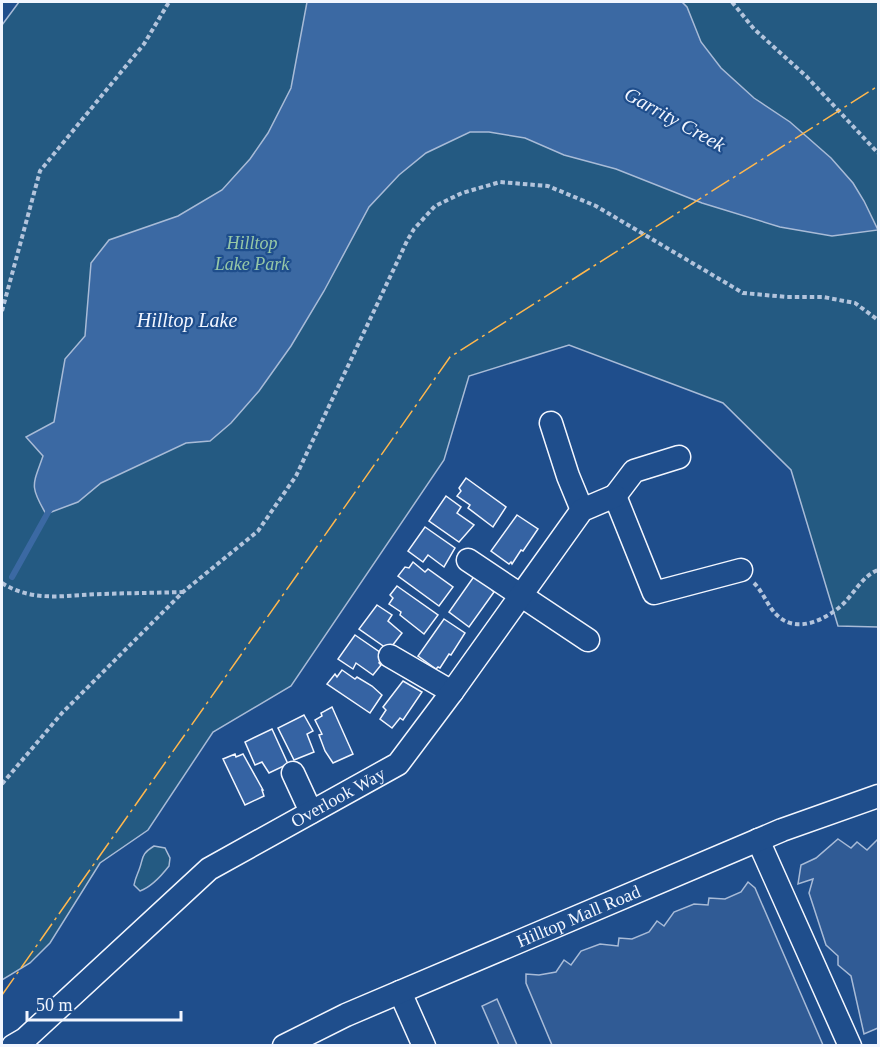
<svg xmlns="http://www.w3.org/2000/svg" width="880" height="1047" font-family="Georgia,serif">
<rect width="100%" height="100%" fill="#1f4e8c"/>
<!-- green -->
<g fill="#245a82" stroke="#a8bbd7" stroke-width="1.5">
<path d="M 19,2 L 878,2 L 878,627 L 838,626 L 791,470 L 723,403 L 569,345 L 469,376 L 444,460 L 291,686 L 213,732 L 148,830 L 100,863 L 50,943 L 30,963 L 2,980 L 2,25 Z"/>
<path d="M 154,846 L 165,848 L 170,858 L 169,866 C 162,875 151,887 140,891 L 134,885 C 135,879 137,875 139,870 C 144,857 140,855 154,846 Z"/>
</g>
<!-- parking -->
<g fill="#305b95" stroke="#a8bbd7" stroke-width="1.5">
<path d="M 838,839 L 851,848 L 857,842 L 867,850 L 878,839 L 878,1028 L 864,1034 L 851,976 L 838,965 L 838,956 L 826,945 L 809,893 L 813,879 L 798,884 L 801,865 L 816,858 Z"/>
<path d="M 748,882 L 755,888 L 823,1045 L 552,1045 L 526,983 L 526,974 L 539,975 L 556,972 L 564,960 L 571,965 L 581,951 L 600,944 L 618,946 L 619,938 L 632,939 L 649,932 L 657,921 L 664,926 L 674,912 L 694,904 L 708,905 L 709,898 L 725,899 L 741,892 Z"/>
<path d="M 497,999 L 517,1045 L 499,1045 L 482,1006 Z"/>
</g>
<!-- water -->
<path fill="#3b69a3" stroke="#a8bbd7" stroke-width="1.5" d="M 307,2 L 682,2 L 687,7 L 701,42 L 721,68 L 754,98 L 790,122 L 831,158 L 853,183 L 864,201 L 878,230 L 832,236 L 780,227 L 702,203 L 616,169 L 564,155 L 525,138 L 489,132 L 470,132 L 426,153 L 399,175 L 369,207 L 324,291 L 291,346 L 259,391 L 231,423 L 210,441 L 186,443 L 101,483 L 78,502 L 46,514 C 29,485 33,485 43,456 L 26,437 L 54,422 L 65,359 L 85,336 L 91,263 L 109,240 L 178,216 L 222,190 L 250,159 L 268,133 L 291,88 Z"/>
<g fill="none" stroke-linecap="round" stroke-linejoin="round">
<!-- stream -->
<path stroke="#3b69a3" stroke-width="6" d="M 12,577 L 51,507"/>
</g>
<!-- building -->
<g fill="#3563a3" stroke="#f2f6ff" stroke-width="1.5">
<path d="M 466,478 L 506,507 L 493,527 L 468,508 L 470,505 L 457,496 L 461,491 L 459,488 Z"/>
<path d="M 446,496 L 461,507 L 457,513 L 474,525 L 459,542 L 429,521 Z"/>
<path d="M 517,515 L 538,529 L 523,551 L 521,550 L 512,564 L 511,562 L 509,564 L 491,551 Z"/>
<path d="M 425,527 L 455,548 L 444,567 L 428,555 L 423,562 L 408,551 Z"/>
<path d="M 413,562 L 425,572 L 428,569 L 453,587 L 439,606 L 398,576 L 405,567 L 409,568 Z"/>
<path d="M 475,575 L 494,588 L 492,590 L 494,592 L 469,627 L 449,612 Z"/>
<path d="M 397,586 L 438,615 L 424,634 L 400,615 L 401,612 L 389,604 L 393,598 L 390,595 Z"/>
<path d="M 377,605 L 392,615 L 388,621 L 402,633 L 389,650 L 359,629 Z"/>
<path d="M 444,619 L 465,633 L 451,655 L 449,654 L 440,668 L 438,667 L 436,669 L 418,656 Z"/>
<path d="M 355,635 L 384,655 L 379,663 L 381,665 L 373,675 L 356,663 L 353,669 L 338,659 Z"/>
<path d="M 342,670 L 355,679 L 357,677 L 372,686 L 382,695 L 370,713 L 327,684 L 335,674 L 337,677 Z"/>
<path d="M 403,681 L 422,692 L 403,720 L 400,718 L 392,728 L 380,719 L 386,710 L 383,707 Z"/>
<path d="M 332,707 L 353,754 L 333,763 L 325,751 L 319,735 L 322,734 L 315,720 L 322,716 L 321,713 Z"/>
<path d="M 304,715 L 313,731 L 307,734 L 314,752 L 294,760 L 278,728 Z"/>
<path d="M 272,729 L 288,764 L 269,773 L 262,762 L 255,765 L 245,742 Z"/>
<path d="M 235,754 L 236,757 L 243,754 L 263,790 L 262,790 L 264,796 L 245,805 L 223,759 Z"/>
</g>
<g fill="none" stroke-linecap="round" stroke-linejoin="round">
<defs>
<g id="minor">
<path d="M 551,423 L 568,476 L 582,510"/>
<path d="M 615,496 L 654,593 L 741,570"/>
<path d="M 615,496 L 634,471 L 679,457"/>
<path d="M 468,560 L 588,640"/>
<path d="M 390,656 L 452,692"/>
<path d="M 293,773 L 311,812"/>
<path d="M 758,840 L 850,1046"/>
<path d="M 400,992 L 424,1046"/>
<path id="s1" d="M 13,1046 L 25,1039 L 209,869 L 398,764 L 452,692 L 582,510 L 615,496"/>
<path id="s2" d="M 284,1046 L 346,1015 L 782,830 L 878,796"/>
</g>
</defs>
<!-- minor casing -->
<use href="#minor" stroke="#f2f6ff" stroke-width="25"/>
<!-- path -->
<g stroke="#b3c4dc" stroke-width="4" stroke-dasharray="4.5 3" stroke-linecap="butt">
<path d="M 732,2 L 754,29 L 807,77 L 878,153"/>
<path d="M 2,311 L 40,171 L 144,44 L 169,2"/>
<path d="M 2,583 C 33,603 67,595 102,594 C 129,593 156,593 183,592"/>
<path d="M 754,583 C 764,593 768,608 779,617 C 798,633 825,620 842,605 C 854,594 862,576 878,570"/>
<path d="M 2,784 L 62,713 L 183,592 L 258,531 L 296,476 L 407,241 L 414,229 L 435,206 L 462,193 L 500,182 L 548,186 L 596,206 L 743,293 L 787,297 L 823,297 L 855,303 L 878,320"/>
</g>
<!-- minor -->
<use href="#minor" stroke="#1f4e8c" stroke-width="22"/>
<!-- power -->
<path stroke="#ffb74d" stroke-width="1.5" stroke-dasharray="21 4.5 3 4.5" stroke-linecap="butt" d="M 2,995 L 450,357 L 878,86"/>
</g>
<g text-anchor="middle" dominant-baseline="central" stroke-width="4.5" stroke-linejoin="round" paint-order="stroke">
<!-- park labels -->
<g font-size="18" font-style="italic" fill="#97c8a6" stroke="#1f4e8c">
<text x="252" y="243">Hilltop<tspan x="252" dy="21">Lake Park</tspan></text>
</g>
<!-- street labels -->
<g font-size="18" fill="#f2f6ff" stroke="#1f4e8c">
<text stroke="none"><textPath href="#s1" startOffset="412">Overlook Way</textPath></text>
<text stroke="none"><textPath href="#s2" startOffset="322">Hilltop Mall Road</textPath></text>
</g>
<!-- water labels -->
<g font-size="20" font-style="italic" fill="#f2f6ff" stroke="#1f4e8c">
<text transform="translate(675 119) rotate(29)">Garrity Creek</text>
<text x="187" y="320">Hilltop Lake</text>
</g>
</g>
<!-- border -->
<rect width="880" height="1047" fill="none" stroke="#f2f6ff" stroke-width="6"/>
<!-- scale -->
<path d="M27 1011v9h154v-9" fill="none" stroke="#f2f6ff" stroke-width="3"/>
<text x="36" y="1011" font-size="18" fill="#f2f6ff" stroke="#1f4e8c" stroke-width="4.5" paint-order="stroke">50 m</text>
</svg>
